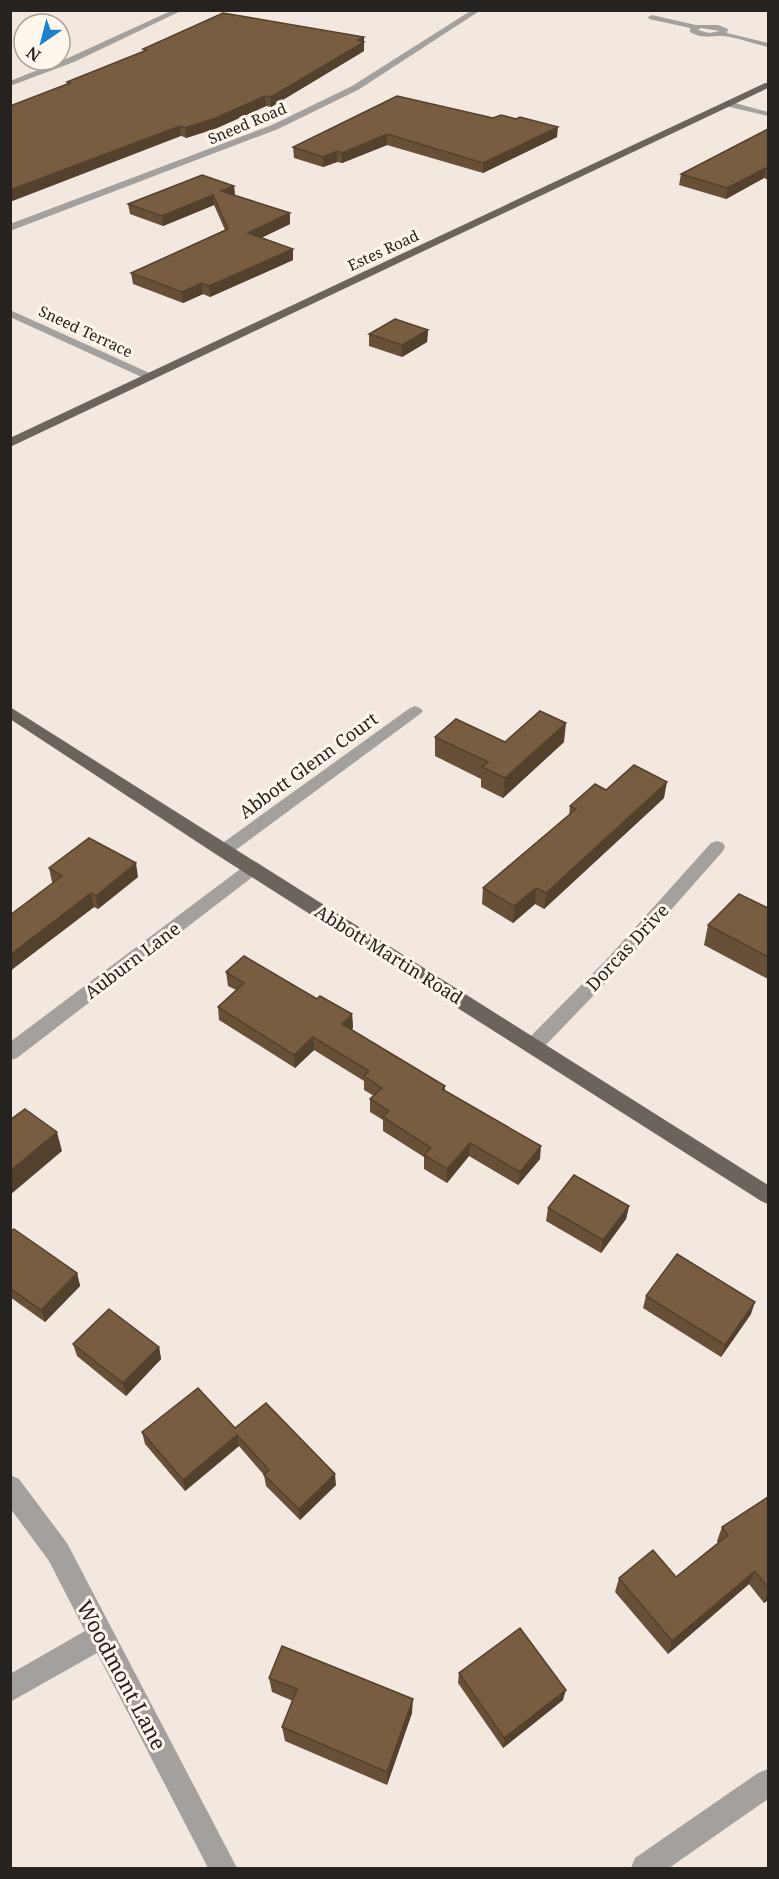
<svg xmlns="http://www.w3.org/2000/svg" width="779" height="1879" font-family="'Noto Serif',serif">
<rect width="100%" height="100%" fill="#f2e8df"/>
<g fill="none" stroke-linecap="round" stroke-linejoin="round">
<!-- minor -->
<g fill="#a4a09d" fill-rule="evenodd">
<path d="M 173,10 L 183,10 L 74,62 L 10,86 L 10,81 L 68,58 Z"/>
<path d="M 472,10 L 481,10 L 358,90 L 278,129 L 10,231 L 10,224 L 272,125 L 352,86 Z"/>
<path d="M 652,15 L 696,25 L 718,25 L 728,29 L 727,33 L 768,43 L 768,47 C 754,44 737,37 722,36 C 710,36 702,39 690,32 L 690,28 L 649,19 L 648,17 ZM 701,28 L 720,31 L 709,33 L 698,30 Z"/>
<path d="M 728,101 L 768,112 L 768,116 L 725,106 L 725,102 Z"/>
<path d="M 10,310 L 154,375 L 156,377 L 150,380 L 146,379 L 10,317 Z"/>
<path d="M 415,706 L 420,708 L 423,711 L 420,714 L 229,855 L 217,855 L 215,851 L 217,847 L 410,708 Z"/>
<path d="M 717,841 L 723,843 L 725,847 L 723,851 L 618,970 L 541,1050 L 534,1052 L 527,1050 L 524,1045 L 527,1040 L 606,960 L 711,843 Z"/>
<path d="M 253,862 L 259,864 L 262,868 L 259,872 L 17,1058 L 10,1060 L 10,1042 L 247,864 Z"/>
<path d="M 10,1475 L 19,1479 L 67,1543 L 237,1868 L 208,1868 L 97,1653 L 10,1702 L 10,1674 L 85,1631 L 49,1561 L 10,1508 Z"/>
<path d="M 768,1769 L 768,1799 L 669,1868 L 631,1868 L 635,1858 L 758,1773 Z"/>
</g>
<!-- major -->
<g fill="#6b645d" fill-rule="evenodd">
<path d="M 765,83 L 768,83 L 768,88 L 10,447 L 10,438 Z"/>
<path d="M 10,707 L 768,1185 L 768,1204 L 761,1201 L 217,855 L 10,719 Z"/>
</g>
</g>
<!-- wall -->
<g fill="#675037">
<path d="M 364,37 L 364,51 L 271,107 L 266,106 L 217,128 L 186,138 L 67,84 L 67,82 L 144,52 L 143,49 Z"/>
<path d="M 397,96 L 557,137 L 483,173 L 387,145 L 342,163 L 337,162 L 323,167 L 294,158 L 293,147 Z"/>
<path d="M 768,129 L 768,180 L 764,178 L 726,199 L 679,185 L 681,174 Z"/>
<path d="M 234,186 L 235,196 L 290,224 L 261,238 L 293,260 L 210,297 L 203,294 L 183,303 L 133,284 L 131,273 L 225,230 L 214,205 L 163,226 L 130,214 L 128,204 Z"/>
<path d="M 428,330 L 427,342 L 402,357 L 369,346 L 369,334 Z"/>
<path d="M 435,737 L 505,742 L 564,742 L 503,798 L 481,787 L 481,779 L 435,756 Z"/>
<path d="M 664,798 L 544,909 L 535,904 L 513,923 L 482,904 L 483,888 L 569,816 L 570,806 Z"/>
<path d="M 49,868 L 138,877 L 98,909 L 94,907 L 10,971 L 10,915 L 53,883 L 52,882 Z"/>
<path d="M 768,908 L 768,979 L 704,945 L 708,925 Z"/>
<path d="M 226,972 L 317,999 L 352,1014 L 353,1028 L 351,1030 L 445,1086 L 445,1091 L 540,1159 L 518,1185 L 469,1156 L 447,1183 L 424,1169 L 424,1157 L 383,1131 L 383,1120 L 370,1112 L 370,1099 L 374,1096 L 364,1090 L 364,1081 L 314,1050 L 295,1068 L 219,1020 L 218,1007 L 236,990 L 228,986 Z"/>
<path d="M 629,1206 L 626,1219 L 601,1253 L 546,1221 L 548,1208 Z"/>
<path d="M 10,1232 L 77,1273 L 80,1286 L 45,1322 L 10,1297 Z"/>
<path d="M 646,1296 L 751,1314 L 721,1357 L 643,1308 Z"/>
<path d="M 73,1344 L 159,1347 L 161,1359 L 126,1396 L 77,1356 Z"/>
<path d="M 235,1428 L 336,1485 L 300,1520 L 266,1486 L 264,1475 L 239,1446 L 185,1491 L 145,1444 L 142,1432 Z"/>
<path d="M 768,1497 L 768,1600 L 764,1603 L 749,1584 L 668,1654 L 615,1592 L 619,1578 L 676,1577 L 718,1543 L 717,1541 L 722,1527 Z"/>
<path d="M 459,1673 L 563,1700 L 503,1748 L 458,1683 Z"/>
<path d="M 269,1678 L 412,1713 L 387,1785 L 285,1741 L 282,1727 L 293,1701 L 272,1692 Z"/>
</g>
<!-- shaded-wall -->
<g fill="#54412d">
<path d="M 364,37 L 364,51 L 271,107 L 271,97 Z"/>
<path d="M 265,96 L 266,106 L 217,128 L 186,138 L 185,128 Z"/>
<path d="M 180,126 L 181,136 L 10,202 L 10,190 Z"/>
<path d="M 558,127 L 557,137 L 483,173 L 483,163 Z"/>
<path d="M 387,134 L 387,145 L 342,163 L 342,153 Z"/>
<path d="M 337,151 L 337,162 L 323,167 L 323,157 Z"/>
<path d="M 766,168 L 764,178 L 726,199 L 727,188 Z"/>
<path d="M 234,186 L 235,196 L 221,191 Z"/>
<path d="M 213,195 L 214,205 L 163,226 L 162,216 Z"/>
<path d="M 290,213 L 290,224 L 248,244 L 248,233 Z"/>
<path d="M 293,249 L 293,260 L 210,297 L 209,286 Z"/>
<path d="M 202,283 L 203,294 L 183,303 L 182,292 Z"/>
<path d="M 428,330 L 427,342 L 402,357 L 402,345 Z"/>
<path d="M 566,723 L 564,742 L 503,798 L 505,778 Z"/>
<path d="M 667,782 L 664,798 L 544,909 L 546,893 Z"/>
<path d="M 136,863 L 138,877 L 98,909 L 96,896 Z"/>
<path d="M 536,888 L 535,904 L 513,923 L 514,906 Z"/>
<path d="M 91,893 L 94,907 L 10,971 L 10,955 Z"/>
<path d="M 352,1014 L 353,1028 L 342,1038 L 342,1024 Z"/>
<path d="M 313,1037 L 314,1050 L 295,1068 L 294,1055 Z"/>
<path d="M 57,1132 L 62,1151 L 10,1195 L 10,1171 Z"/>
<path d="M 470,1143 L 469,1156 L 447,1183 L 447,1169 Z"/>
<path d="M 541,1146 L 540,1159 L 518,1185 L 520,1172 Z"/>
<path d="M 629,1206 L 626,1219 L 601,1253 L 603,1240 Z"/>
<path d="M 77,1273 L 80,1286 L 45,1322 L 41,1310 Z"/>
<path d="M 755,1302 L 751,1314 L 721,1357 L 725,1345 Z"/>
<path d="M 159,1347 L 161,1359 L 126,1396 L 123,1383 Z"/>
<path d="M 237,1435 L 239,1446 L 185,1491 L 183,1480 Z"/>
<path d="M 335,1474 L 336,1485 L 300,1520 L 299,1509 Z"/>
<path d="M 755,1571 L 749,1584 L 668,1654 L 672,1641 Z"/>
<path d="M 768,1592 L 768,1600 L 764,1603 Z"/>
<path d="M 566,1690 L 563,1700 L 503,1748 L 504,1738 Z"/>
<path d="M 413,1699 L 412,1713 L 387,1785 L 387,1772 Z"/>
</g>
<!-- building -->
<g fill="#785d40" stroke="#54412d" stroke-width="1.5">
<path d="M 223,13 L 364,37 L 358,40 L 364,42 L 271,97 L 265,96 L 216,118 L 185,128 L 180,126 L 10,190 L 10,106 L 70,83 L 67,82 L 147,50 L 143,49 Z"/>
<path d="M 397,96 L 493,118 L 501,115 L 516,119 L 520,117 L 558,127 L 483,163 L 387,134 L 342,153 L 337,151 L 323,157 L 293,147 Z"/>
<path d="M 768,129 L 768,169 L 766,168 L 727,188 L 681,174 Z"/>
<path d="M 202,175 L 234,186 L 221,191 L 290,213 L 248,233 L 293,249 L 209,286 L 202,283 L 182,292 L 131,273 L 228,229 L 213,195 L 162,216 L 128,204 Z"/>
<path d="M 395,319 L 428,330 L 402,345 L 369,334 Z"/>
<path d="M 540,711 L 566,723 L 505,778 L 482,767 L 488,762 L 435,737 L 456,719 L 505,742 Z"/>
<path d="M 634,765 L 667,782 L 546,893 L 536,888 L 514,906 L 483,888 L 576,809 L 570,806 L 595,784 L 606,790 Z"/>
<path d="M 89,838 L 136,863 L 96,896 L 91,893 L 10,955 L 10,915 L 62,876 L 49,868 Z"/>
<path d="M 739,894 L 768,908 L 768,957 L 708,925 Z"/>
<path d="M 244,956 L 317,999 L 320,996 L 352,1014 L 342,1024 L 445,1086 L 442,1089 L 541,1146 L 520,1172 L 470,1143 L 447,1169 L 424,1155 L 431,1148 L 383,1117 L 389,1111 L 370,1099 L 382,1088 L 364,1076 L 369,1071 L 313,1037 L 294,1055 L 218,1007 L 244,983 L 226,972 Z"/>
<path d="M 25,1109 L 57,1132 L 10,1171 L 10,1120 Z"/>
<path d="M 574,1175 L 629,1206 L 603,1240 L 548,1208 Z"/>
<path d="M 14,1229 L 77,1273 L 41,1310 L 10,1288 L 10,1232 Z"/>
<path d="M 677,1254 L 755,1302 L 725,1345 L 646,1296 Z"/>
<path d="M 109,1309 L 159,1347 L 123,1383 L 73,1344 Z"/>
<path d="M 198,1388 L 235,1428 L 266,1403 L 335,1474 L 299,1509 L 264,1475 L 269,1470 L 237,1435 L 183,1480 L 142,1432 Z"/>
<path d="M 768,1497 L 768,1588 L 755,1571 L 672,1641 L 619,1578 L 653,1550 L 676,1577 L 728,1535 L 722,1527 Z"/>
<path d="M 520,1628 L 566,1690 L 504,1738 L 459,1673 Z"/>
<path d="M 282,1646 L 413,1699 L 387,1772 L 282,1727 L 297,1689 L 269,1678 Z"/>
</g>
<g text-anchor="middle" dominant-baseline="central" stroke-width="6" stroke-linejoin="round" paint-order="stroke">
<!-- far-street labels -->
<g font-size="15" fill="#25221f" stroke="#fff6ec">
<text transform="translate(247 123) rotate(-23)">Sneed Road</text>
<text transform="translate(383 250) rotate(-25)">Estes Road</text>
<text transform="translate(86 331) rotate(25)">Sneed Terrace</text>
</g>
<!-- street labels -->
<g font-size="18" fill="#25221f" stroke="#fff6ec">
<text transform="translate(308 765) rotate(-36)">Abbott Glenn Court</text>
<text transform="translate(627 947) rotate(-47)">Dorcas Drive</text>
<text transform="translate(389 954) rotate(32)">Abbott Martin Road</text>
<text transform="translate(132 960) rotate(-37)">Auburn Lane</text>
</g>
<!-- near-street labels -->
<g font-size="21" fill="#25221f" stroke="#fff6ec">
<text transform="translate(122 1675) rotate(62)">Woodmont Lane</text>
</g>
</g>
<!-- border -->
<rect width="779" height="1879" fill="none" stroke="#25221f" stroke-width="24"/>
<!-- north arrow -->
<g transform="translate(42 42) rotate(215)"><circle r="28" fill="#fff6ec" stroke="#a8a19a" stroke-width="1.5"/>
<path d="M0-4.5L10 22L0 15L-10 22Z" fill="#1d83ce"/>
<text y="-9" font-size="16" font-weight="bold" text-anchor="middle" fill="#25221f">N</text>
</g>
</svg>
